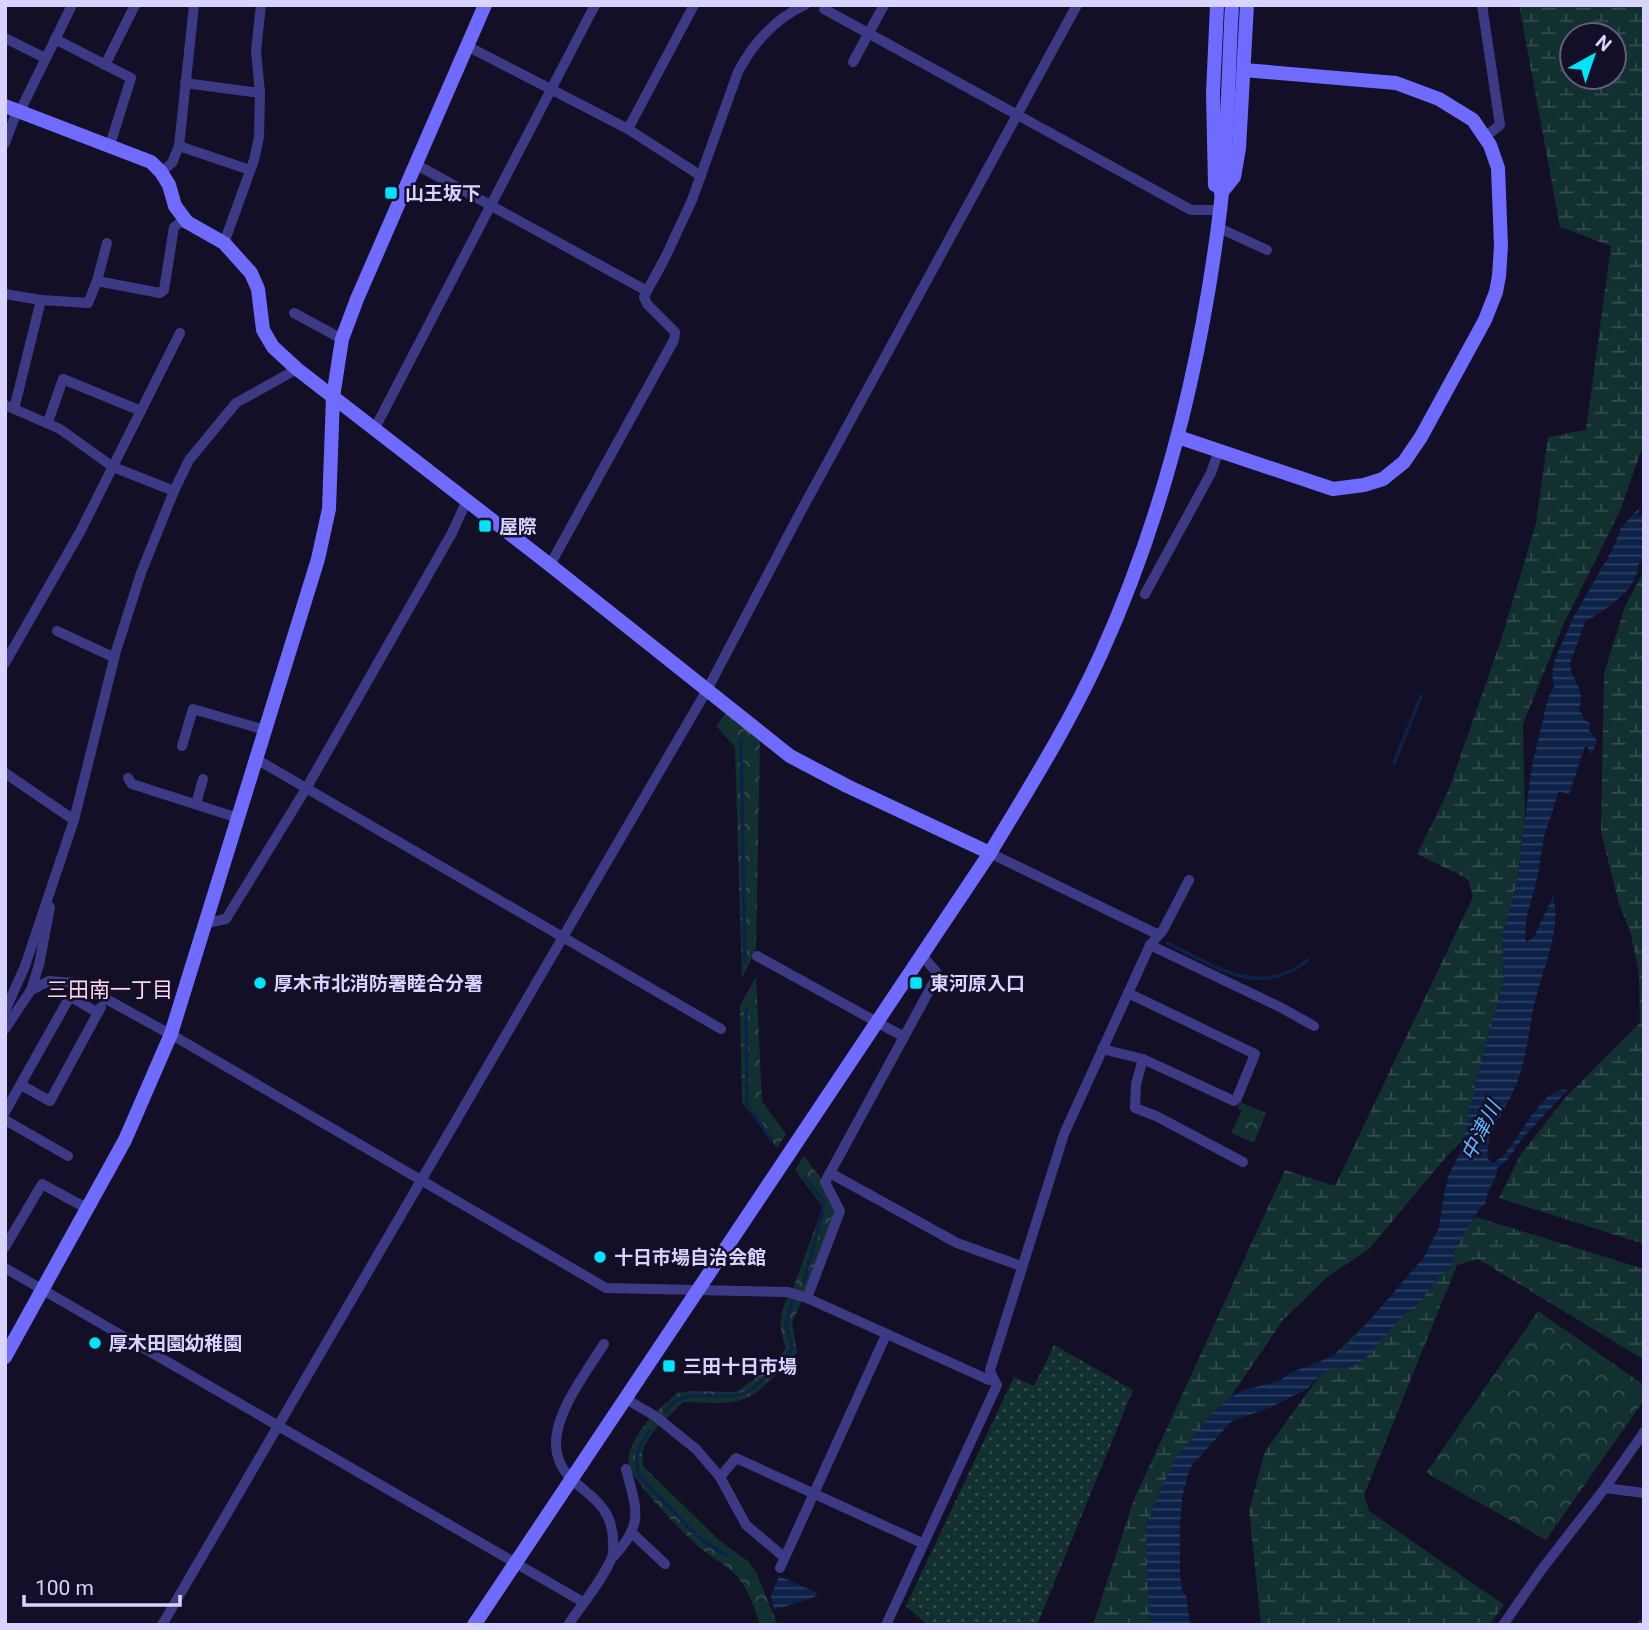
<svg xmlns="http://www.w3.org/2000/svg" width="1649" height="1630" font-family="Roboto,'Noto Sans JP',sans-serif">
<defs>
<pattern id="grass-dots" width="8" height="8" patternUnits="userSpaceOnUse" patternTransform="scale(1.75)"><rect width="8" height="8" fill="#12302f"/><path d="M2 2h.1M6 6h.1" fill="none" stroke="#344d4e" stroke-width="1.8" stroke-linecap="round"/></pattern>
<pattern id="wetland-marsh" width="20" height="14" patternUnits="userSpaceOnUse" patternTransform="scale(1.75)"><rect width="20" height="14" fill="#12302f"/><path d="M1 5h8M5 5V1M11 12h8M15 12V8" fill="none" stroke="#344d4e"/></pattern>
<pattern id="park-crowns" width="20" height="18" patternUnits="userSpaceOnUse" patternTransform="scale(1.75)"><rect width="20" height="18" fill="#12302f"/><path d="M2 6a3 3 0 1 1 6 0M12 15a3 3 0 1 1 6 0" fill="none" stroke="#344d4e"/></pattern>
<pattern id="water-rules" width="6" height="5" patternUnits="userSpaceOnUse" patternTransform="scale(1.75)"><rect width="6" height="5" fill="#0c2248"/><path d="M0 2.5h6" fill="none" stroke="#2f4163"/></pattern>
</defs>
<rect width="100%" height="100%" fill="#130f26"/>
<!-- grass -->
<path fill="url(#grass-dots)" d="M 1054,1345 L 1133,1390 L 1037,1625 L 928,1625 L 906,1606 L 1014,1377 L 1034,1386 Z"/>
<!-- wetland -->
<g fill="url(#wetland-marsh)" fill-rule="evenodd">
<path d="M 1519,5 L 1644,5 L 1644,443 L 1620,511 L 1564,623 L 1523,724 L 1525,819 L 1517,883 L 1502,936 L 1504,979 L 1499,1103 L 1446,1157 L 1369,1249 L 1326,1278 L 1283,1320 L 1161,1499 L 1164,1625 L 1093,1625 L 1133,1502 L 1285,1170 L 1335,1186 L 1473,897 L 1468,879 L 1417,854 L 1449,789 L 1501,640 L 1536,523 L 1548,437 L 1586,430 L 1611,246 L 1560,227 ZM 1572,35 L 1614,35 L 1614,77 L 1572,77 Z"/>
<path d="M 1644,571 L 1644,1244 L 1499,1198 L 1521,1154 L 1566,1097 L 1640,1023 L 1639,973 L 1630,931 L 1619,904 L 1601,832 L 1604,673 L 1625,606 Z"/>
<path d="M 1476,1217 L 1644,1269 L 1644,1360 L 1478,1259 L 1457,1265 L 1364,1495 L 1369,1511 L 1504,1605 L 1489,1625 L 1261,1625 L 1249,1510 L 1265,1451 L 1337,1352 Z"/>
</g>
<!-- park -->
<g fill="url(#park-crowns)">
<path d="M 726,713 L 760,741 L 756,949 L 742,978 L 735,747 L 716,726 Z"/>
<path d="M 756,977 L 762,1101 L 786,1134 L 777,1148 L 742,1102 L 740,1005 Z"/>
<path d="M 1240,1102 L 1266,1113 L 1254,1143 L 1231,1133 L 1242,1110 L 1237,1108 Z"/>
<path d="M 804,1156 L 822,1180 L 835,1210 L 806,1296 L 792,1291 L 822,1209 L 820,1203 L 795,1170 Z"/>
<path d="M 788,1296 L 802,1300 L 792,1323 L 797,1352 C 785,1366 760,1394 744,1399 C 725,1406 703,1402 683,1402 L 666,1419 L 656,1412 L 677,1393 L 689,1391 L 736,1392 L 774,1365 L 786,1348 C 778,1325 779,1318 788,1296 Z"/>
<path d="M 1538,1311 L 1644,1385 L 1644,1400 L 1546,1540 L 1426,1473 Z"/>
<path d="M 651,1417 L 660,1424 C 649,1437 638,1449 644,1467 L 720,1541 L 748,1561 L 756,1572 L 778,1625 L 760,1625 C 754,1607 749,1591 737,1576 C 727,1565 711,1557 699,1547 C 684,1534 632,1481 629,1465 C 626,1447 641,1430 651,1417 Z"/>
</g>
<!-- water -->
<g fill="url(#water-rules)">
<path d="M 1641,506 L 1637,517 L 1644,513 L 1644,559 L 1638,565 C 1640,586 1604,613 1586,620 L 1570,663 C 1570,676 1581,687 1581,696 C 1581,703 1579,706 1579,712 L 1582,713 L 1584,720 L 1591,723 L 1589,730 L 1597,741 L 1591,755 L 1587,746 L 1584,748 L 1570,792 L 1568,794 L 1559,791 L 1544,837 L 1537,880 L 1526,919 L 1525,938 L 1527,942 L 1534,937 L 1553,896 C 1563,930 1539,977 1533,1011 C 1528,1036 1526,1061 1516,1085 C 1508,1107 1484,1134 1488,1159 L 1493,1163 C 1496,1161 1499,1159 1502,1157 C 1517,1144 1543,1083 1568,1090 L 1525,1135 L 1507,1160 L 1497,1168 C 1497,1182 1486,1188 1486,1203 L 1480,1208 L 1469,1226 L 1454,1253 L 1452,1263 L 1448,1270 L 1439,1276 L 1419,1303 L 1403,1316 L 1371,1353 L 1358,1364 L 1348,1368 L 1330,1369 L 1321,1374 L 1307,1389 L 1269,1408 L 1232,1421 L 1193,1464 L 1188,1474 L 1182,1498 L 1180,1528 L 1180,1575 L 1182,1591 L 1186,1595 L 1190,1625 L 1151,1625 L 1147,1583 L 1146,1525 L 1175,1458 L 1217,1408 L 1234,1395 L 1244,1390 L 1279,1381 L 1290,1373 L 1326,1359 L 1345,1349 L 1424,1257 L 1439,1227 L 1445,1189 L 1450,1172 L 1460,1153 L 1475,1086 L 1504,979 L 1502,936 L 1517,883 L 1531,771 L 1548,698 L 1554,687 L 1552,674 L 1555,659 L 1573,618 L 1611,552 L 1621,528 Z"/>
<path d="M 779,1576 L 817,1593 L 815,1597 L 774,1610 L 771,1596 Z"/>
</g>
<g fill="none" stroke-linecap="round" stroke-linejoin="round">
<!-- stream -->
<g stroke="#0c2248" stroke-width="3.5">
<path d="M 741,740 L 745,962"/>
<path d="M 1394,763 L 1421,696"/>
<path d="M 1167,943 C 1214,965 1259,1000 1308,960"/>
<path d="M 746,1010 L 747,1105 L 771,1139"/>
<path d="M 804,1282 L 823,1210 L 822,1199 L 804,1177"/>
<path d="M 666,1411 C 686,1382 718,1405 747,1392 C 757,1388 781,1361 791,1351 L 792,1346 L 786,1326 L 792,1302"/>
<path d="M 650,1430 C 639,1447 632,1456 640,1477 L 699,1538 L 727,1556"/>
</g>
<!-- street-tunnel -->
<path stroke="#312d47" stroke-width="10" stroke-dasharray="10 5" stroke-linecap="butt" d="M 1642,1625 L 1644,1622"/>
<!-- street -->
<g stroke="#3d3a85" stroke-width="10">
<path d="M 1482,5 L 1500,125 L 1486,136"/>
<path d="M 824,9 L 1191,210 L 1220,210"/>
<path d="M 5,38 L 45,58"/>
<path d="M 55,39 L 131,78 L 110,145"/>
<path d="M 469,47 L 628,129 L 701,176"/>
<path d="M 853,62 L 884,5"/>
<path d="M 105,65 L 135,5"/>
<path d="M 185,83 L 260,93"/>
<path d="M 628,129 L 694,5"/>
<path d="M 5,143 L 17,111 L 22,107 L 72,5"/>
<path d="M 179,146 L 250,170"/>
<path d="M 417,165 L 647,291 L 644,297 L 647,304 L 675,332 L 674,340 L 550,565"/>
<path d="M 161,172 L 172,163 L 179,146 L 194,5"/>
<path d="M 1217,227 L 1267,250"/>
<path d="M 224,243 L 254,160 L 259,137 L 260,93 L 256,51 L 261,5"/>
<path d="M 97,281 L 160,293 L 164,290 L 174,227 L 185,219"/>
<path d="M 647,291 L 665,258 L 692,200 L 738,72 C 753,43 776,18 805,5"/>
<path d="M 5,294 L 41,300 L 88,303 L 97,281 L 107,243"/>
<path d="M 294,313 L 342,339"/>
<path d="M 5,405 L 60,429 L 113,467 L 174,491"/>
<path d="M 14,409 L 41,300"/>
<path d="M 48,422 L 63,379 L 141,411"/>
<path d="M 375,428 L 595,5"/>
<path d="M 1145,594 L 1211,473 L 1219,450"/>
<path d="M 57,631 L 113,657"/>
<path d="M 5,663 L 80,532 L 180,333"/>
<path d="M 182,746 L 193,709 L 265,730"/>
<path d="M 256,759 L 721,1029"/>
<path d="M 5,773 L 74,820"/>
<path d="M 128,778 L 132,784 L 238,818"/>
<path d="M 196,804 L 203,779"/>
<path d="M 990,853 L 1159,935"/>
<path d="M 207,923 L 226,919 L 307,787 L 452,533 L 467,500"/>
<path d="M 1150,945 L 1280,1007 L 1314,1026"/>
<path d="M 757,956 L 904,1037"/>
<path d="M 31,990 L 49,981 L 77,983 L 179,1039 L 606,1288 L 788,1292 L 807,1298 L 989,1380 L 993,1378 L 990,1370 L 1064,1134 L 1150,945 L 1163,930 L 1189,880"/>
<path d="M 5,1011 L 25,966 L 74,820 L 116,651 L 141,573 L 174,491 L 189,460 L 236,403 L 297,369"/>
<path d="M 5,1029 L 31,990 L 39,965 L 50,907"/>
<path d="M 1102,1049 L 1143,1059 L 1234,1101 L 1237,1098 L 1255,1054 L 1128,993"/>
<path d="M 1143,1059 L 1136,1084 L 1135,1108 L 1156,1116 L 1243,1162"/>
<path d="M 21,1085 L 50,1101 L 101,1007"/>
<path d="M 5,1112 L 68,1000 L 73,998 L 98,1013"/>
<path d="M 5,1120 L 68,1156"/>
<path d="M 830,1173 L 957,1243 L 1021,1266"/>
<path d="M 5,1247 L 42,1184 L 88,1209"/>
<path d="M 5,1268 L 583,1602"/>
<path d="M 807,1298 L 840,1211 L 825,1182 L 935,980 L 937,973 L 921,954"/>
<path d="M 626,1399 L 655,1416 L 696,1449 L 720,1477 L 746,1525 L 784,1557"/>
<path d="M 720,1477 L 736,1458 L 922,1543"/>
<path d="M 1605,1488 L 1644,1493"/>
<path d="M 631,1532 L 665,1564"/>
<path d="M 614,1556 C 645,1523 636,1508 626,1469"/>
<path d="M 780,1568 L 886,1335"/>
<path d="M 162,1625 L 707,690 L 800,513 L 1077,5"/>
<path d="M 568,1625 C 581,1606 604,1578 612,1557 C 614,1553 613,1547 613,1542 C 613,1488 558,1492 556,1445 C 555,1412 587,1371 604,1344"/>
<path d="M 886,1625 L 997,1385 L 993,1378"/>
<path d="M 1503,1625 L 1542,1569 L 1605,1488 L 1644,1432"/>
</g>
<!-- secondary -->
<g stroke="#6f6bff" stroke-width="14">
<path d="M 5,106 L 151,162 L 161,172 L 169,185 L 175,206 L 187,222 L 224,243 L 251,273 L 258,289 L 263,330 L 273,347 L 297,369 L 550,565 L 790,756 L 847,786 L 990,853"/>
<path d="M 1215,185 L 1213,93 L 1217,5"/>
<path d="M 1221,193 L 1234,177 L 1239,148 L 1247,5"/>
<path d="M 1178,437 L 1333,489 L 1364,485 L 1383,479 L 1404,462 L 1421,437 L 1485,320 L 1496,292 L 1499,276 L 1501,246 L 1498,168 L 1490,145 L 1473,120 L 1439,99 L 1396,83 L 1244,70"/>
<path d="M 5,1357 L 125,1140 L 171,1034 L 318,559 L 329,509 L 333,397 L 342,339 L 357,299 L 485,5"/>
<path d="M 474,1625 L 990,853 C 1029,788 1070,723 1101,654 C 1165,513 1201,364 1220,211 C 1228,143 1228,74 1232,5"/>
</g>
</g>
<!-- markers -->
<g fill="#00e5ff" stroke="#130f26" stroke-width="2.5">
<rect x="384" y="186" width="14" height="14" rx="3.5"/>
<rect x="478" y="519" width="14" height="14" rx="3.5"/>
<circle cx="260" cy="983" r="7"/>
<rect x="909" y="976" width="14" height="14" rx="3.5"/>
<circle cx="600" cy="1257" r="7"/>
<circle cx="95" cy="1343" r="7"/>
<rect x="662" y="1359" width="14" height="14" rx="3.5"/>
</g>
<g text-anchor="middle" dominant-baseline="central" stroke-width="5" stroke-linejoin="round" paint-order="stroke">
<!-- poi labels -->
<g font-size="19" font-weight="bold" fill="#d9d4ff" stroke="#130f26" text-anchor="start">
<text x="405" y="193">山王坂下</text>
<text x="499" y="526">屋際</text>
<text x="274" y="983">厚木市北消防署睦合分署</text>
<text x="930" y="983">東河原入口</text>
<text x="614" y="1257">十日市場自治会館</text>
<text x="109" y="1343">厚木田園幼稚園</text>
<text x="683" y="1366">三田十日市場</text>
</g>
<!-- neighbourhood labels -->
<g font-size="21" fill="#ffd6f0" stroke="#130f26">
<text x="110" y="990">三田南一丁目</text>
</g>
<!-- water labels -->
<g font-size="21" font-style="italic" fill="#62b6ff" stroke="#130f26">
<text transform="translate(1481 1131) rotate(-63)">中津川</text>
</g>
</g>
<!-- border -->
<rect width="1649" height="1630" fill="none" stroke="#d9d4ff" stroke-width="14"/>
<!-- north arrow -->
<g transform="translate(1593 56) rotate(40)"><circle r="33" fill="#130f26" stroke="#625e7d" stroke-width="2"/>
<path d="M0-5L12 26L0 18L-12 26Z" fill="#00e5ff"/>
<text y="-10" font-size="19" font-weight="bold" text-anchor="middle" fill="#d9d4ff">N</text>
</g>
<!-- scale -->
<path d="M24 1595v10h156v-10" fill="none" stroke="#d9d4ff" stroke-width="3.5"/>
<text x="35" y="1595" font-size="21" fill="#d9d4ff" stroke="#130f26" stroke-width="5" paint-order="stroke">100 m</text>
</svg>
